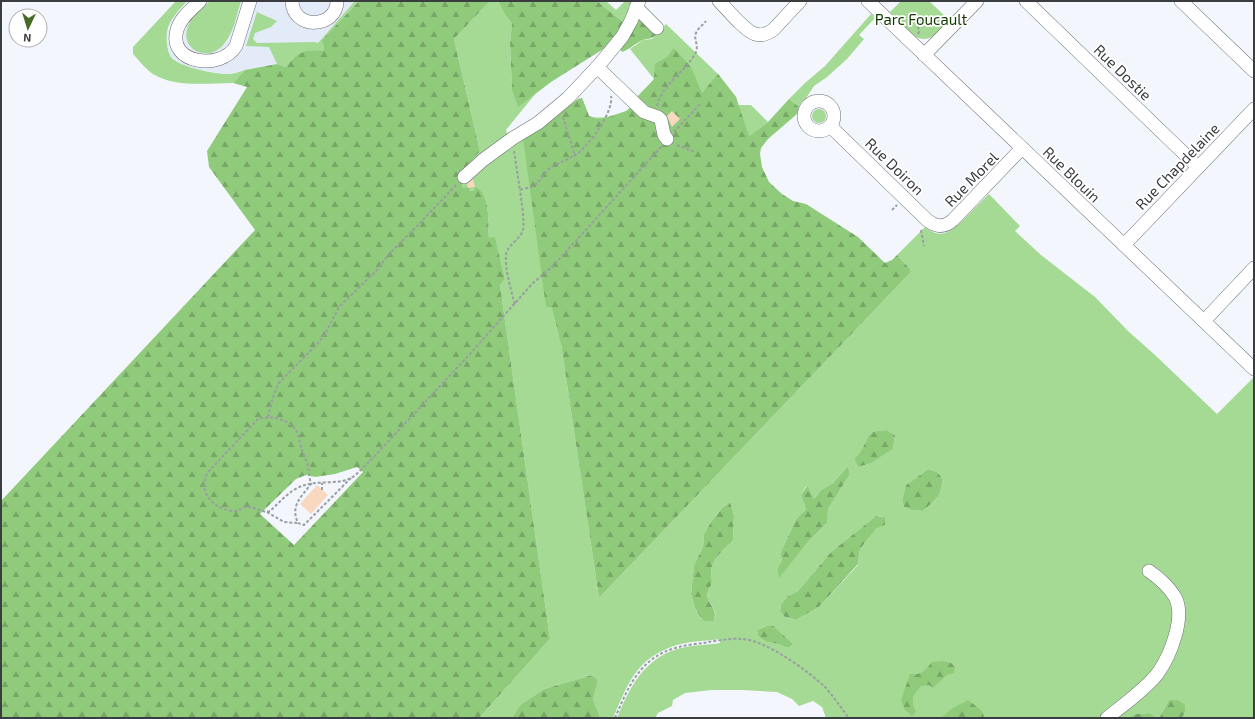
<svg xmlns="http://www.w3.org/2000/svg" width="1255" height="719" font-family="'Exo 2',sans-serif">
<defs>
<pattern id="forest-firs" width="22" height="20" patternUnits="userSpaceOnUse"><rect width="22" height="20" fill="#90cb7c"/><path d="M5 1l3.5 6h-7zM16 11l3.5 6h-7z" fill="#77a667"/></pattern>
</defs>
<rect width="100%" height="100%" fill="#f3f6fd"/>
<!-- built -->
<path fill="#e4ebf8" d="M 187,1 L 359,1 L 321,41 L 286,67 L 277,64 L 227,74 L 200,70 L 182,65 L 171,56 L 167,45 L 167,32 L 174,17 Z"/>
<!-- green -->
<g fill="#a4da93" fill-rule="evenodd">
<path d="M 176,1 L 187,1 C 179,10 169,20 167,32 C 166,39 167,51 171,57 C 179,67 214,74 227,74 C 233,74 239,72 245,70 L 233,83 C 207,83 176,88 153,74 C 145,69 139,60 133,54 L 133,47 Z"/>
<path d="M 210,1 L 241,1 C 236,16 234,32 224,44 C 208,64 177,49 189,24 C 193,15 203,8 210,1 Z"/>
<path d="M 355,1 L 359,1 L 321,41 L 324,46 L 323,51 L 293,58 L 286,67 L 277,64 L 269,47 L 246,46 L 257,12 L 277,21 L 271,27 L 255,33 L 253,39 L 257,43 L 315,42 L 318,43 Z"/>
<path d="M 490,1 L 498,1 L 505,15 L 512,23 L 510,42 L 512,91 L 518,106 L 536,93 L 506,130 L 511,145 L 559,114 L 578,99 L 582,98 L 589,116 C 600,120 625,116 632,106 C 634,104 634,102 635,100 C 639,93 648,86 654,79 L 630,49 L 643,40 L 652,39 L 666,24 L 718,74 L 736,97 L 738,105 L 751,105 L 768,122 L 749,136 L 749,142 L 561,344 L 599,598 L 910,273 L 910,269 L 897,255 L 925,227 C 931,232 937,235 945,233 C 955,231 980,202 989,194 L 1020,226 L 1015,231 L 1041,255 L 1095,297 L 1128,331 L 1155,355 L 1217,414 L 1253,378 L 1254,379 L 1254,718 L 1182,718 L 1186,711 L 1185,704 L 1178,700 L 1169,700 L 1159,718 L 1157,718 L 1150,713 L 1135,714 L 1129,718 L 1113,718 C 1131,703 1150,688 1164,669 C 1167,665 1170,658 1172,653 C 1188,620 1186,585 1152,565 L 1147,567 L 1146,573 L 1170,597 L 1175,610 L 1175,622 L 1171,641 L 1155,671 L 1117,707 L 1103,718 L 826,718 L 822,707 L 813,701 L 799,706 L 792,699 L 777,692 L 742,690 L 712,690 L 685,693 L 673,700 L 672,706 L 658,713 L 655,718 L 617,718 C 630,687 643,660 677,649 C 690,645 707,645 720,643 L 720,639 C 706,641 690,641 677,645 C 636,658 629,682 613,718 L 599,718 L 599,714 L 593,700 L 598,680 L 592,675 L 544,689 L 520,705 L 512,718 L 479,718 L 550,639 L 500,285 L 505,279 L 495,238 L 489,239 C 488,224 491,193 475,186 L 475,190 L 469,191 L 469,188 L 463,188 L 462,184 L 458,177 L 480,151 L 454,39 ZM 887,430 L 895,435 L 893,449 L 872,463 L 858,467 L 854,459 C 856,456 860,453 862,449 C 871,433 866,431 887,430 ZM 848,466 L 850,474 L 828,509 L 827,523 L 808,542 L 779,577 L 777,569 L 782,560 L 780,554 L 796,519 L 806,509 L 801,495 L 806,486 L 814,499 L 821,490 L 833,483 ZM 928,469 L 937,472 L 943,479 C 941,495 935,501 923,511 L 911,510 L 904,507 L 902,500 L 906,485 ZM 730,502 L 734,515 L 733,540 C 724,550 712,558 711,572 C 711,575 712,579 712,582 C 711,588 705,592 708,599 C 712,609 718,609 714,621 L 703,621 L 695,608 L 691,594 L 694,565 L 703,547 L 704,534 L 711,522 L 722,508 ZM 876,516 L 885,517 L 885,525 L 876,529 L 860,549 L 858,565 L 819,607 L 796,620 L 785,617 L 780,612 L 781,604 L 788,596 L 798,591 L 831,552 ZM 767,626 L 774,626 L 793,644 L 790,647 L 785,647 L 778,644 L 766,642 L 758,636 L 757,630 Z"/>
<path d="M 597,1 L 606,1 L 616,10 L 625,1 L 633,1 L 627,25 Z"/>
<path d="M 901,1 L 929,1 L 949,20 C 938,31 931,45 914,36 L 890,12 Z"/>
<path d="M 871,14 L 875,18 L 859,35 L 864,39 L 847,59 L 827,77 L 814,86 L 806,98 L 800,104 L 799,107 L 789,99 L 805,83 L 825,66 Z"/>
<circle cx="819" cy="116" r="7"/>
</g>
<!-- forest -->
<g fill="url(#forest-firs)" fill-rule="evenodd">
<path d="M 359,1 L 490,1 L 454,39 L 480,151 L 458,177 L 462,184 L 463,188 L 469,187 L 470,191 L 475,190 L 475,186 C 491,193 488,223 489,238 L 495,237 L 505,279 L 500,285 L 550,639 L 479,718 L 1,718 L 1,501 L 255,230 L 209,167 L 207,151 L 247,87 L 233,83 L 245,70 L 277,64 L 286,67 C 297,52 304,49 323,51 L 324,46 L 321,41 ZM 357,467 L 363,472 L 294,545 L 260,514 L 296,479 L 306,475 L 315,477 L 335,474 Z"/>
<path d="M 498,1 L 597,1 L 627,25 L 640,17 L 656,35 C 649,41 648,37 641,41 C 634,44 629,50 622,52 L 616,41 L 551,82 L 518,107 L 512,91 L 510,42 L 512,23 L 505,15 Z"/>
<path d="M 674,48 L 691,67 L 702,93 L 718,74 L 736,97 L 749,136 L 768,122 L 789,99 L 799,107 L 797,114 L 768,139 L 761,148 L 760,154 L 762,167 L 769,182 L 782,194 L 793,201 L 806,204 L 858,237 L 885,263 L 892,260 L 897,255 L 910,269 L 910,273 L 599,598 L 561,344 L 552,307 L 546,307 L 523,138 L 578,99 L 582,98 L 589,116 L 596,119 L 605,118 L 626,111 L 632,106 L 635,100 L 654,79 L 655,64 L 667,57 Z"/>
<path d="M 887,430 L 895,435 L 893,449 L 872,463 L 858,467 L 854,459 C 856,456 860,453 862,449 C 871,433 866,431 887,430 Z"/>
<path d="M 848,466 L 850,474 L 828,509 L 827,523 L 808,542 L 779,578 L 777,569 L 782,560 L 780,554 L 796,519 L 806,509 L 801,495 L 807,486 L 814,499 L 821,490 L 833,483 Z"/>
<path d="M 928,469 L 937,472 L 943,479 C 941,495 935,501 923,511 L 911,510 L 904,507 L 902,500 L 906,485 Z"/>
<path d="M 730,502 L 734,515 L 733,540 C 724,550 712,558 711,572 C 711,575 712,579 712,582 C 711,588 705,592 708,599 C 712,609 717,609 714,621 L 703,621 L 695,608 L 691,594 L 694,565 L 703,547 L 704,534 L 711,522 L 722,508 Z"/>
<path d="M 876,516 L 885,517 L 885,525 L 876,529 L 860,549 L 858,564 L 819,607 L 796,620 L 785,617 L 780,612 L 781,604 L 788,596 L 798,591 L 831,552 Z"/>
<path d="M 767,626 L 774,626 L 793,644 L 790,647 L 785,647 L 778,644 L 766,642 L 758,636 L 757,630 Z"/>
<path d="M 943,661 L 951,663 L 955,667 L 954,673 L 947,675 L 933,688 L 929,685 L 921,686 L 913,696 L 913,704 L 916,712 L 912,716 L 905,710 L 901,700 L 910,674 C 922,675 925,671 932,662 Z"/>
<path d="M 592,675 L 598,680 L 593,700 L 599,714 L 599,718 L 512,718 L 520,705 L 544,689 Z"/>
<path d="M 968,700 L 981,710 L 984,716 L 983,718 L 941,718 L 951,709 Z"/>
<path d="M 1169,700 L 1178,700 L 1185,704 L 1186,711 L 1182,718 L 1159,718 Z"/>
<path d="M 1150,713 L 1157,718 L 1129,718 L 1135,714 Z"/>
</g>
<!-- building -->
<g fill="#f9d8c0">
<path d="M 672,111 L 680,119 L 672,127 L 667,116 Z"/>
<path d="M 473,179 L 475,187 L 468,188 L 467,184 Z"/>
<path d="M 317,485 L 328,495 L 311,514 L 300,504 Z"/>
</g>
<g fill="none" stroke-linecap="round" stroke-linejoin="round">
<defs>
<g id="minor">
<path d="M 200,1 C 192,9 180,18 177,30 C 167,64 221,71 236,46 L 250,1"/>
<path d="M 292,1 C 293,31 337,28 337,1"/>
<path d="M 719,1 C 727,9 745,31 755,34 C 761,36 767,34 773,30 L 800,1"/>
<path d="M 868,1 L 1254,369"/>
<path d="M 1026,1 L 1198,167"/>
<path d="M 1181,1 L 1254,71"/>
<path d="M 636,7 L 657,28"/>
<path d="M 924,55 L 977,1"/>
<path d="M 597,67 L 644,112 L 658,117 L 661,120 L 664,135 L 667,139"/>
<circle cx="819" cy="116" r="15"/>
<path d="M 830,126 L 927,220 C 936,227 944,228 953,220 L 1022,148"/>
<path d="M 464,177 L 483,160 L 513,138 L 538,123 L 568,98 L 599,65 L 622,37 L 631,21 L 639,1"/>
<path d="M 1124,245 L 1254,109"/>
<path d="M 1204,321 L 1254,268"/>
<path d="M 1107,718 C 1123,705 1146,689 1158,673 C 1170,656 1186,617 1175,597 C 1169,587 1159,578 1149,571"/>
</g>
</defs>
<!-- minor casing -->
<use href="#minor" stroke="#6b6d73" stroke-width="14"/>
<!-- path -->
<g stroke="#9a9da2" stroke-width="2" stroke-dasharray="3 2" stroke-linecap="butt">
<path d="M 918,34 L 919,32 L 918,25 L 924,18 L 926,19 L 929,16"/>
<path d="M 657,106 C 663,83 684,73 695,54 C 700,45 693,40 696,33 C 698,28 703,25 706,21"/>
<path d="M 563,117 L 575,156"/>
<path d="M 674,132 L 701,103"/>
<path d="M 677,145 L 695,152"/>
<path d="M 514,151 L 520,190 C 524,188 531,188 535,185 C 539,182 544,174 549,169 C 558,162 569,160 578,153 C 590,144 614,111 611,96"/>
<path d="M 892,210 L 897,205"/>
<path d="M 921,230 L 924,246"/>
<path d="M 515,304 L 513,298 C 510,285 505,269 506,255 C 507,245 520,240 523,230 C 525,222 521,199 520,190"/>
<path d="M 268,417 L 272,400 L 278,384 L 319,342 L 326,332 L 339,307 L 376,271 L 390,253 L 421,222 L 457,184"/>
<path d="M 351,478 L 304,525 L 298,523 C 290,506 301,497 311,484 C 309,477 309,469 307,462 C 305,458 303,454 302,450 C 300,444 299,438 297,432 C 291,419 270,415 258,419 L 208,472 C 197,491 212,508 232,511 C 237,512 242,508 247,506 L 266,512 L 270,511 C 280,502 290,490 302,486 C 317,480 338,485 351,478 C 358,474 364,466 370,461 L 469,355 L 532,284 L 553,266 L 661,147"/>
<path d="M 322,490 L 322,483"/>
<path d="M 267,512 L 284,522 L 297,523"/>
<path d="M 615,718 C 629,685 641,656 679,647 C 686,645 695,644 703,643 C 715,641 729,638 742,639 C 766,640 808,671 825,687 C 834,697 841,708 849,718"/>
</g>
<!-- minor -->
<use href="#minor" stroke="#fff" stroke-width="13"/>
</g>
<g text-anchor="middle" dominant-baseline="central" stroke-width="3.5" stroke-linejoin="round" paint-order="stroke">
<!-- park labels -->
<g font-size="15" fill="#113801" stroke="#fff">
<text x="921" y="19">Parc Foucault</text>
</g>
<!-- street labels -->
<g font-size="15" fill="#3b3c3f" stroke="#fff">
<text transform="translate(1123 72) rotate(44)">Rue Dostie</text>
<text transform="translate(895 166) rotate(44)">Rue Doiron</text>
<text transform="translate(1177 166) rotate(-46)">Rue Chapdelaine</text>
<text transform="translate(1072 174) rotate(44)">Rue Blouin</text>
<text transform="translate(971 179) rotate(-46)">Rue Morel</text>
</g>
</g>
<!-- border -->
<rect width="1255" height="719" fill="none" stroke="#3b3c3f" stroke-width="4"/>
<!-- north arrow -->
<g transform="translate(28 28) rotate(184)"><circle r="19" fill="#ffffff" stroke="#b1b1b2"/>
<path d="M0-3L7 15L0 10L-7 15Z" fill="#456a24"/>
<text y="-6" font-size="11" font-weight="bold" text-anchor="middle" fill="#3b3c3f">N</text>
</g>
</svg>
